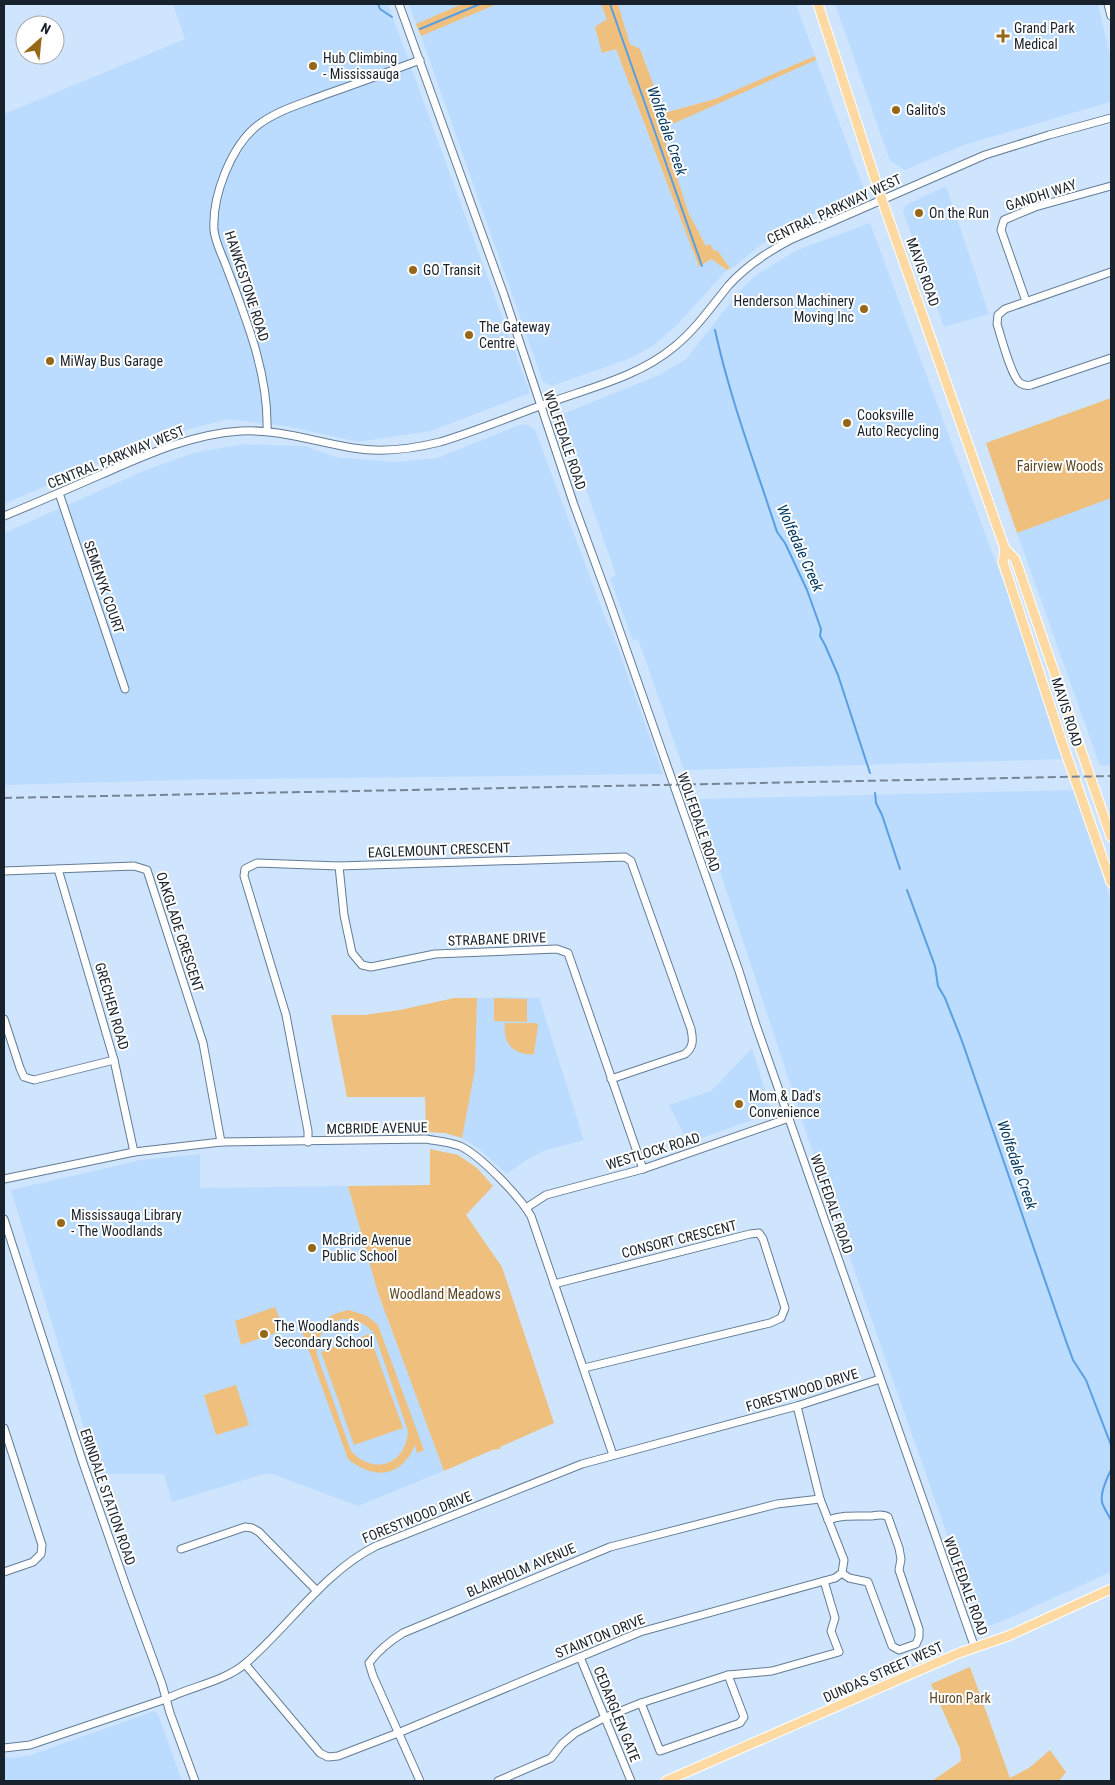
<svg xmlns="http://www.w3.org/2000/svg" width="1115" height="1785" font-family="'Roboto Condensed',sans-serif">
<rect width="100%" height="100%" fill="#cfe5fd"/>
<!-- built -->
<g fill="#bbdcff">
<path d="M 173,4 L 388,4 L 530,393 L 431,431 L 358,442 L 286,426 L 228,419 L 163,436 L 4,504 L 4,114 L 185,39 Z"/>
<path d="M 409,4 L 462,4 L 416,24 Z"/>
<path d="M 497,4 L 601,4 L 607,19 L 602,53 L 616,49 L 699,267 L 711,259 L 727,270 L 678,324 L 653,346 L 631,358 L 552,386 L 543,382 L 421,36 Z"/>
<path d="M 618,4 L 796,4 L 815,56 L 715,99 L 663,113 L 640,49 L 630,44 Z"/>
<path d="M 835,4 L 1098,4 L 1111,60 L 1111,99 L 1110,102 L 964,145 L 905,170 L 890,161 Z"/>
<path d="M 816,60 L 864,189 L 822,210 L 786,225 L 731,269 L 717,250 L 714,251 L 706,246 L 689,214 L 660,129 Z"/>
<path d="M 946,186 L 989,314 L 944,327 L 903,211 L 906,205 Z"/>
<path d="M 870,223 L 1069,759 L 684,770 L 638,639 L 633,641 L 610,578 L 616,575 L 560,415 L 659,375 L 686,359 L 738,293 L 756,275 L 797,250 Z"/>
<path d="M 522,424 L 528,425 L 535,430 L 608,625 L 611,629 L 663,774 L 181,780 L 4,785 L 4,533 L 146,470 L 193,453 L 244,444 L 305,446 L 336,457 L 394,462 L 437,458 Z"/>
<path d="M 1110,498 L 1111,765 L 1100,766 L 1017,533 Z"/>
<path d="M 1074,790 L 1111,901 L 1111,1572 L 1000,1622 L 987,1626 L 981,1626 L 978,1623 L 809,1141 L 696,799 Z"/>
<path d="M 511,997 L 539,998 L 584,1140 L 543,1151 L 528,1159 L 507,1174 L 478,1148 L 462,1138 L 475,1070 L 477,998 Z"/>
<path d="M 752,1048 L 772,1113 L 688,1143 L 669,1105 L 711,1091 Z"/>
<path d="M 200,1154 L 200,1188 L 348,1186 L 378,1293 L 444,1471 L 358,1506 L 272,1474 L 264,1474 L 172,1502 L 164,1474 L 98,1474 L 11,1190 L 141,1160 Z"/>
<path d="M 154,1711 L 158,1714 L 182,1781 L 4,1781 L 4,1757 L 14,1758 L 31,1755 Z"/>
</g>
<!-- green -->
<g fill="#eebf7d" fill-rule="evenodd">
<path d="M 462,4 L 497,4 L 421,36 L 416,24 Z"/>
<path d="M 601,4 L 618,4 L 630,44 L 640,49 L 664,113 L 715,99 L 815,56 L 816,60 L 661,129 L 689,214 L 706,246 L 710,244 L 714,251 L 717,250 L 730,268 L 727,270 L 711,259 L 699,267 L 616,49 L 602,53 L 595,27 L 607,19 Z"/>
<path d="M 1111,398 L 1111,498 L 1017,533 L 986,443 Z"/>
<path d="M 454,998 L 477,998 L 475,1070 L 462,1138 L 445,1133 L 426,1132 L 425,1097 L 347,1097 L 331,1015 L 364,1015 L 400,1010 Z"/>
<path d="M 494,998 L 527,999 L 527,1022 L 494,1021 Z"/>
<path d="M 505,1023 L 536,1023 L 538,1025 L 534,1054 C 514,1056 502,1043 505,1023 Z"/>
<path d="M 430,1149 L 458,1155 L 477,1168 L 493,1186 L 466,1215 L 502,1267 L 554,1423 L 500,1447 L 500,1449 L 492,1450 L 444,1471 L 378,1293 L 348,1186 L 430,1185 Z"/>
<path d="M 275,1307 L 284,1330 L 241,1345 L 235,1321 Z"/>
<path d="M 349,1310 L 367,1316 L 378,1325 L 424,1450 L 417,1453 L 415,1445 C 401,1478 374,1480 348,1459 L 300,1326 L 306,1322 L 312,1338 C 320,1320 330,1314 349,1310 ZM 342,1319 C 357,1319 366,1323 375,1335 L 408,1431 C 406,1465 374,1476 351,1451 L 317,1355 C 316,1336 325,1325 342,1319 Z"/>
<path d="M 369,1334 L 403,1428 L 354,1445 L 321,1352 Z"/>
<path d="M 236,1385 L 249,1425 L 216,1435 L 204,1395 Z"/>
<path d="M 970,1667 L 1010,1778 L 1029,1768 L 1050,1750 L 1066,1772 L 1059,1781 L 932,1781 L 961,1761 L 960,1749 L 931,1684 Z"/>
</g>
<g fill="none" stroke-linecap="round" stroke-linejoin="round">
<!-- stream -->
<g stroke="#599ee2" stroke-width="2">
<path d="M 378,4 L 380,9 L 392,17"/>
<path d="M 610,4 L 702,266"/>
<path d="M 420,29 L 480,4"/>
<path d="M 715,330 C 730,399 755,464 777,532 L 785,543 L 807,590 L 821,629 L 820,636 L 825,645 L 838,675 L 870,773"/>
<path d="M 875,793 L 876,803 L 882,815 L 900,869"/>
<path d="M 907,890 L 935,966 L 938,986 L 945,998 L 962,1041 L 1066,1341 L 1073,1360 L 1086,1380 L 1111,1445"/>
<path d="M 1111,1470 C 1107,1478 1100,1492 1102,1502 C 1103,1507 1108,1514 1111,1520"/>
</g>
<defs>
<g id="minor">
<path d="M 399,4 L 504,295 L 574,505 L 610,603 L 739,971 L 756,1025 L 975,1648"/>
<path d="M 1108,4 L 1111,16"/>
<path d="M 1111,272 L 1005,309 L 998,315 L 997,324 C 1001,336 1011,376 1020,383 C 1023,385 1027,386 1031,385 L 1111,358"/>
<path d="M 1026,301 L 1001,230 L 1004,220 L 1035,207 L 1111,186"/>
<path d="M 267,431 C 269,373 245,316 225,263 C 221,253 215,241 214,230 C 212,196 231,146 258,125 C 278,110 301,104 324,95 C 356,84 388,72 420,60"/>
<path d="M 59,493 L 125,689"/>
<path d="M 4,516 C 36,503 68,489 100,475 C 146,455 191,434 241,431 C 280,429 315,442 353,448 C 382,453 412,449 440,442 C 477,431 514,415 551,402 C 593,387 639,376 674,347 C 696,329 711,307 729,285 C 747,265 769,251 792,239 L 985,155 L 1049,135 L 1111,118"/>
<path d="M 339,866 L 344,915 L 352,953 L 362,965 L 371,967 L 435,954 L 557,949 L 568,953 L 643,1169"/>
<path d="M 58,869 L 114,1060 L 134,1152"/>
<path d="M 4,871 L 134,866 L 147,870 L 203,1043 L 221,1142"/>
<path d="M 4,1019 L 20,1068 L 24,1077 L 34,1080 L 114,1060"/>
<path d="M 308,1142 L 308,1131 L 286,1015 L 244,876 L 245,869 L 257,863 L 339,866 L 625,857 L 631,861 L 691,1029 C 693,1039 694,1047 685,1054 L 611,1079"/>
<path d="M 4,1179 L 134,1152 L 221,1142 L 426,1139 C 437,1141 449,1142 460,1146 C 480,1155 520,1197 531,1216 L 613,1455"/>
<path d="M 526,1208 L 546,1195 L 643,1169 L 789,1118"/>
<path d="M 4,1219 L 83,1463 L 126,1586 L 162,1684 L 170,1713 L 195,1781"/>
<path d="M 554,1284 L 750,1234 L 759,1233 L 763,1239 L 785,1308 L 781,1318 L 770,1323 L 584,1368"/>
<path d="M 4,1428 L 42,1545 L 41,1554 L 33,1562 L 4,1572"/>
<path d="M 828,1520 C 842,1515 854,1516 869,1516 C 876,1516 882,1513 888,1517 L 899,1548 L 901,1559 L 899,1570 L 919,1629 L 919,1637 L 916,1644 L 899,1650 L 892,1646 L 868,1582 L 849,1578 L 842,1573"/>
<path d="M 181,1549 L 245,1527 L 252,1528 L 259,1532 L 317,1591"/>
<path d="M 580,1657 L 631,1781"/>
<path d="M 245,1664 L 320,1753 L 328,1757 L 338,1756 L 398,1733 L 640,1632 L 835,1578 L 842,1573 L 844,1560 L 820,1499 L 797,1406"/>
<path d="M 641,1703 L 660,1751 L 663,1750 L 740,1723 L 744,1717 L 728,1675"/>
<path d="M 4,1748 L 30,1745 L 166,1699 C 192,1686 224,1682 246,1663 C 289,1626 324,1572 376,1546 L 582,1464 L 797,1406 L 880,1379"/>
<path d="M 420,1781 L 373,1676 L 369,1663 C 378,1651 390,1641 403,1633 L 610,1547 L 777,1504 L 820,1499"/>
<path d="M 498,1781 L 551,1758 L 562,1744 L 575,1733 L 606,1717 L 641,1703 L 728,1675 L 772,1671 L 839,1652 L 831,1631 L 835,1618 L 824,1581"/>
</g>
<g id="major">
<path d="M 818,4 L 882,200 L 1005,549 L 1015,559 L 1018,567 L 1111,837"/>
<path d="M 1005,549 L 1003,562 L 1006,571 L 1063,745 L 1111,882"/>
<path d="M 666,1781 L 911,1674 L 959,1653 L 1008,1636 L 1111,1589"/>
</g>
</defs>
<!-- minor casing -->
<use href="#minor" stroke="#637c96" stroke-width="9"/>
<!-- major casing -->
<use href="#major" stroke="#fff" stroke-width="11"/>
<!-- minor -->
<use href="#minor" stroke="#fff" stroke-width="7"/>
<!-- major -->
<use href="#major" stroke="#fed9a2" stroke-width="9"/>
<!-- rail -->
<path stroke="#758596" stroke-width="2" stroke-dasharray="8 4" stroke-linecap="butt" d="M 4,798 L 1111,776"/>
</g>
<!-- markers -->
<g fill="#966717" stroke="#fff" stroke-width="2">
<path d="M1000.5 28.5h5v5h5v5h-5v5h-5v-5h-5v-5h5z"/>
<circle cx="313" cy="66" r="5"/>
<circle cx="896" cy="110" r="5"/>
<circle cx="919" cy="213" r="5"/>
<circle cx="413" cy="270" r="5"/>
<circle cx="864" cy="309" r="5"/>
<circle cx="469" cy="335" r="5"/>
<circle cx="50" cy="361" r="5"/>
<circle cx="847" cy="423" r="5"/>
<circle cx="739" cy="1104" r="5"/>
<circle cx="61" cy="1223" r="5"/>
<circle cx="312" cy="1248" r="5"/>
<circle cx="264" cy="1334" r="5"/>
</g>
<g text-anchor="middle" dominant-baseline="central" stroke-width="4" stroke-linejoin="round" paint-order="stroke">
<!-- poi labels -->
<g font-size="14" fill="#18222c" stroke="#fff" text-anchor="start">
<text x="1014" y="28">Grand Park<tspan x="1014" dy="16">Medical</tspan></text>
<text x="323" y="58">Hub Climbing<tspan x="323" dy="16">- Mississauga</tspan></text>
<text x="906" y="110">Galito's</text>
<text x="929" y="213">On the Run</text>
<text x="423" y="270">GO Transit</text>
<text x="854" y="301" text-anchor="end">Henderson Machinery<tspan x="854" dy="16">Moving Inc</tspan></text>
<text x="479" y="327">The Gateway<tspan x="479" dy="16">Centre</tspan></text>
<text x="60" y="361">MiWay Bus Garage</text>
<text x="857" y="415">Cooksville<tspan x="857" dy="16">Auto Recycling</tspan></text>
<text x="749" y="1096">Mom &amp; Dad's<tspan x="749" dy="16">Convenience</tspan></text>
<text x="71" y="1215">Mississauga Library<tspan x="71" dy="16">- The Woodlands</tspan></text>
<text x="322" y="1240">McBride Avenue<tspan x="322" dy="16">Public School</tspan></text>
<text x="274" y="1326">The Woodlands<tspan x="274" dy="16">Secondary School</tspan></text>
</g>
<!-- street labels -->
<g font-size="14" fill="#18222c" stroke="#fff">
<text transform="translate(1041 195) rotate(-18)">GANDHI WAY</text>
<text transform="translate(834 209) rotate(-25)">CENTRAL PARKWAY WEST</text>
<text transform="translate(923 272) rotate(70)">MAVIS ROAD</text>
<text transform="translate(247 286) rotate(72)">HAWKESTONE ROAD</text>
<text transform="translate(565 440) rotate(71)">WOLFEDALE ROAD</text>
<text transform="translate(116 457) rotate(-22)">CENTRAL PARKWAY WEST</text>
<text transform="translate(104 587) rotate(71)">SEMENYK COURT</text>
<text transform="translate(1067 712) rotate(72)">MAVIS ROAD</text>
<text transform="translate(699 822) rotate(71)">WOLFEDALE ROAD</text>
<text transform="translate(439 850) rotate(-2)">EAGLEMOUNT CRESCENT</text>
<text transform="translate(180 932) rotate(72)">OAKGLADE CRESCENT</text>
<text transform="translate(497 939) rotate(-2)">STRABANE DRIVE</text>
<text transform="translate(112 1006) rotate(74)">GRECHEN ROAD</text>
<text transform="translate(377 1128) rotate(-1)">MCBRIDE AVENUE</text>
<text transform="translate(653 1151) rotate(-17)">WESTLOCK ROAD</text>
<text transform="translate(832 1204) rotate(71)">WOLFEDALE ROAD</text>
<text transform="translate(679 1239) rotate(-14)">CONSORT CRESCENT</text>
<text transform="translate(802 1390) rotate(-17)">FORESTWOOD DRIVE</text>
<text transform="translate(108 1497) rotate(71)">ERINDALE STATION ROAD</text>
<text transform="translate(417 1517) rotate(-22)">FORESTWOOD DRIVE</text>
<text transform="translate(521 1570) rotate(-23)">BLAIRHOLM AVENUE</text>
<text transform="translate(966 1586) rotate(70)">WOLFEDALE ROAD</text>
<text transform="translate(600 1636) rotate(-22)">STAINTON DRIVE</text>
<text transform="translate(883 1672) rotate(-24)">DUNDAS STREET WEST</text>
<text transform="translate(617 1714) rotate(68)">CEDARGLEN GATE</text>
</g>
<!-- park labels -->
<g font-size="14" fill="#5f4723" stroke="#fff">
<text x="1060" y="466">Fairview Woods</text>
<text x="445" y="1294">Woodland Meadows</text>
<text x="960" y="1698">Huron Park</text>
</g>
<!-- water labels -->
<g font-size="15" font-style="italic" fill="#013863" stroke="#fff">
<text transform="translate(667 131) rotate(71)">Wolfedale Creek</text>
<text transform="translate(800 548) rotate(66)">Wolfedale Creek</text>
<text transform="translate(1017 1165) rotate(71)">Wolfedale Creek</text>
</g>
</g>
<!-- border -->
<rect width="1115" height="1785" fill="none" stroke="#18222c" stroke-width="10"/>
<!-- north arrow -->
<g transform="translate(40 40) rotate(27)"><circle r="24" fill="#ffffff" stroke="#a3a7ab"/>
<path d="M0-4L9 19L0 12L-9 19Z" fill="#966717"/>
<text y="-8" font-size="14" font-weight="bold" text-anchor="middle" fill="#18222c">N</text>
</g>
</svg>
